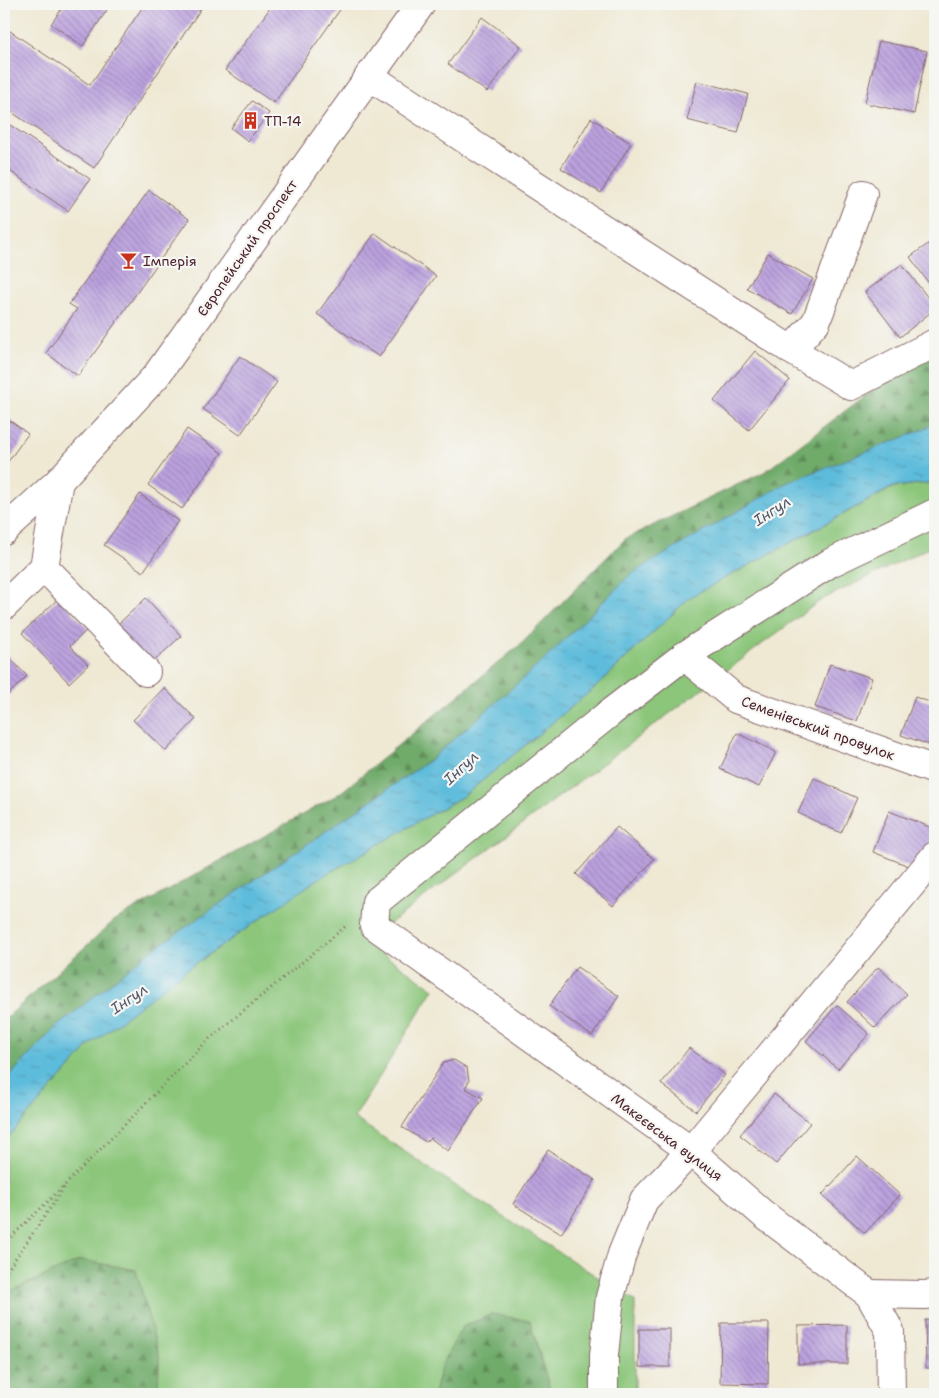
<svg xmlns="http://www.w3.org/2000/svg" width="939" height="1398" font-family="'Shantell Sans',sans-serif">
<defs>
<pattern id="forest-firs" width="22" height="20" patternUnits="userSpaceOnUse" patternTransform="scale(1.25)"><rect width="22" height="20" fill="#70ab6a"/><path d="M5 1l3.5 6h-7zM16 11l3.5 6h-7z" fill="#5e8b57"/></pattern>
<pattern id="water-ripples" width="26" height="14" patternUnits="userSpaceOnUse" patternTransform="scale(1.25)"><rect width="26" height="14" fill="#5dbcdb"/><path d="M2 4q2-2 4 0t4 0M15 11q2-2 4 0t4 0" fill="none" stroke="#4f98b2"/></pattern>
<pattern id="building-back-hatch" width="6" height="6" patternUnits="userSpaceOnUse" patternTransform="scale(1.25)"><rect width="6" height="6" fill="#bba2df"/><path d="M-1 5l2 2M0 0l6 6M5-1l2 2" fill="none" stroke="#9a83b5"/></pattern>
</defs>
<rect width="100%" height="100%" fill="#f6f6f2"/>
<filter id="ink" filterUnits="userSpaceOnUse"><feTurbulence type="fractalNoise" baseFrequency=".02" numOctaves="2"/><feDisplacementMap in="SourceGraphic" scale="10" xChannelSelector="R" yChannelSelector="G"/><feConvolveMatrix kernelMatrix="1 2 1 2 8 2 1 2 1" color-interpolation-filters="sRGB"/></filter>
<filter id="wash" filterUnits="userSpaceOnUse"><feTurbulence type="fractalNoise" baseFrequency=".0096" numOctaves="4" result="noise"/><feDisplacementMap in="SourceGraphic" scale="20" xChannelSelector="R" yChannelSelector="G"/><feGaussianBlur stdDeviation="1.12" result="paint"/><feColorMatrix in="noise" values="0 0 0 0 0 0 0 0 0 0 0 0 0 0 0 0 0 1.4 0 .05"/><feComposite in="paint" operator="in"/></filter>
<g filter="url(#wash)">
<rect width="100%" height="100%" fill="#efe9d4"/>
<!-- green -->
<path fill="#8bc67a" stroke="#6a7252" d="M 935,482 L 935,545 L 821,600 L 365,942 L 434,989 L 354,1118 L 479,1201 L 635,1301 L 635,1394 L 551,1394 L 530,1321 L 441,1367 L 434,1394 L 158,1394 L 159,1356 L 8,1291 L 4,1299 L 4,1142 L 91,1044 L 185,971 L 318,879 L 465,795 L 599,684 L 690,597 L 894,487 Z"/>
<!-- forest -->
<g fill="url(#forest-firs)" stroke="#5d654a">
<path d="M 935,349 L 935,424 L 631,574 L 542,662 L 430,760 L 280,863 L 55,1028 L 4,1082 L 4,1020 L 115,920 L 339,794 L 521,644 L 625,539 L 766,471 L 911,361 Z"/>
<path d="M 81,1260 L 136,1270 L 159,1356 L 158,1394 L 4,1394 L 4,1299 L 8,1292 Z"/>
<path d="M 492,1314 L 530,1321 L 551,1394 L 434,1394 L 441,1367 L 462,1327 Z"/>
</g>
<!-- water -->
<path fill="url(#water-ripples)" stroke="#546e83" d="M 935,424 L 935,482 L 893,487 L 690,597 L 599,684 L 465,795 L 318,879 L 185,971 L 91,1044 L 4,1142 L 4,1082 L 55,1028 L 148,953 L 430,760 L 542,662 L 631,574 L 786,483 L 917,432 Z"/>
<g id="blocks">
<!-- building -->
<g fill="url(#building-back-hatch)">
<path d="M 65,4 L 111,4 L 83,46 L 51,24 Z"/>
<path d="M 136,4 L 204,4 L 94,168 L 4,107 L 4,27 L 90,85 L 142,8 Z"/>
<path d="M 273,4 L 344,4 L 274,103 L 225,70 Z"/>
<path d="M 482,17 L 521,46 L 487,92 L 448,64 Z"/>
<path d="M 879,41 L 927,51 L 914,114 L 865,103 Z"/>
<path d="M 697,81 L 748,94 L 738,133 L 687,120 Z"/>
<path d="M 252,101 L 269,113 L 248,141 L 231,128 Z"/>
<path d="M 591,118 L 631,143 L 601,193 L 561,168 Z"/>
<path d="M 4,121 L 90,179 L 68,211 L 4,167 Z"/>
<path d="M 149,190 L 189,219 L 78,376 L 46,353 L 77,309 L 69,304 Z"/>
<path d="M 375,233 L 436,276 L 379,357 L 317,314 Z"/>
<path d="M 935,239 L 935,292 L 910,257 Z"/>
<path d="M 768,253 L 813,279 L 792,314 L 747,288 Z"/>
<path d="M 902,264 L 935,307 L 935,309 L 900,337 L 865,292 Z"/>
<path d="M 755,351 L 790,380 L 749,430 L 714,401 Z"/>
<path d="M 240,356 L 277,382 L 240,435 L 203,409 Z"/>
<path d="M 4,416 L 28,434 L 4,467 Z"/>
<path d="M 187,429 L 222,453 L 182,509 L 148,485 Z"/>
<path d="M 140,494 L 178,521 L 143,572 L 104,545 Z"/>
<path d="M 59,598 L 88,629 L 70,646 L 88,665 L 69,683 L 22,633 Z"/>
<path d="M 146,598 L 181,636 L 149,666 L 113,629 Z"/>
<path d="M 4,652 L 27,676 L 4,699 Z"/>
<path d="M 830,664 L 872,678 L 857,721 L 815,707 Z"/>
<path d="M 164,688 L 196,719 L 166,751 L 133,720 Z"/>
<path d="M 915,697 L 935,704 L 935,747 L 901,735 Z"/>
<path d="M 737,733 L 776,752 L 759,787 L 720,769 Z"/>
<path d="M 814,778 L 857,798 L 841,833 L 798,813 Z"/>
<path d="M 889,811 L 935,829 L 919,870 L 873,852 Z"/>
<path d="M 617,827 L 654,859 L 613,906 L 576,874 Z"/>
<path d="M 577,967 L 619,996 L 592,1036 L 549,1006 Z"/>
<path d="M 878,967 L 907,994 L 875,1028 L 847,1002 Z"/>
<path d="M 837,1005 L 869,1034 L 838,1069 L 806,1041 Z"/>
<path d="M 689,1048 L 725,1075 L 696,1111 L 661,1084 Z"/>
<path d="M 454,1060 L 467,1068 L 469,1081 L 465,1088 L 483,1098 L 448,1151 L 430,1138 L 426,1142 L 402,1127 L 443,1063 Z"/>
<path d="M 774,1094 L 810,1123 L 776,1164 L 740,1135 Z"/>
<path d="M 548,1150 L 595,1180 L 561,1234 L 513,1204 Z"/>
<path d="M 857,1156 L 900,1195 L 865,1233 L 822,1195 Z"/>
<path d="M 925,1320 L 935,1320 L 935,1368 L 926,1368 Z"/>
<path d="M 721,1323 L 769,1323 L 768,1384 L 720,1383 Z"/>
<path d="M 847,1325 L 847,1364 L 798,1364 L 798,1326 Z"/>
<rect x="639" y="1329" width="31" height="38"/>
</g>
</g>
</g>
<g filter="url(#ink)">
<use href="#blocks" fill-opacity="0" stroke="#846666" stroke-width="1"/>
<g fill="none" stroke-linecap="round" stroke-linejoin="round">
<defs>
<g id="minor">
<path d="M 369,76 L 474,145 L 791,350 L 816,322 L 863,194"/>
<path d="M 791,350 L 851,386 L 935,343"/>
<path d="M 44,567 L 146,672"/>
<path d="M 4,606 L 44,567 L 59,481"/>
<path d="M 684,656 L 736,699 L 935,770"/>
<path d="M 869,1294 L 925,1295 L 935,1294"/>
<path d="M 604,1394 L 604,1355 L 610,1297 L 622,1254 L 644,1200 L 691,1151 L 935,856"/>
<path d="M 891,1394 L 890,1331 L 869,1294 L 763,1214 L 691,1151 L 374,925 L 376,902 L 611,712 L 684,656 L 830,563 L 935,513"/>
</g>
<path id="major" d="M 4,531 L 59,481 L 156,376 L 421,4"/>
</defs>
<!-- minor casing -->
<use href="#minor" stroke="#846666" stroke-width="30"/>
<!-- major casing -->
<use href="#major" stroke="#846666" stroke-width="30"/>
<!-- path -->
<g stroke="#846666" stroke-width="3" stroke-dasharray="1 4" stroke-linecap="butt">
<path d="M 4,1244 L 71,1179 L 208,1040 L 346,926"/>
<path d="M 4,1275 L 66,1185"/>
</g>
<!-- minor -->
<use href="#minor" stroke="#fff" stroke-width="28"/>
<!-- major -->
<use href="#major" stroke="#fff" stroke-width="28"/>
</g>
</g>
<!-- icons -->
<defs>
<symbol id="building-bare" viewBox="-9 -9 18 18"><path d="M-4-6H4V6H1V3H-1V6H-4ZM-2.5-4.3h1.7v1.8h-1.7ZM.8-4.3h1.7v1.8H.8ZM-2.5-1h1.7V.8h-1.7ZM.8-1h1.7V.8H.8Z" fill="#c8321e" stroke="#f6f6f2" stroke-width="2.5" paint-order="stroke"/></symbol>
<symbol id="bar-bare" viewBox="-9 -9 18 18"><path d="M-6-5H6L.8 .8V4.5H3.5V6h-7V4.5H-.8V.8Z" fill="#c8321e" stroke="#f6f6f2" stroke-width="2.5" paint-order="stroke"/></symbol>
</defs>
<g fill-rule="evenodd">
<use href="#building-bare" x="238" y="108" width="25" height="25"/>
<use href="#bar-bare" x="116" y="248" width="25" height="25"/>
</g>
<g text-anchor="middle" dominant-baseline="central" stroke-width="4.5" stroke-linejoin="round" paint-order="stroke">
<!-- poi labels -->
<g font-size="14" fill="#4a1f2b" stroke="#f6f6f2" text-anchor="start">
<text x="264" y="121">ТП-14</text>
<text x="143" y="261">Імперія</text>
</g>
<!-- street labels -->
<g font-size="14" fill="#4a1f2b" stroke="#f6f6f2">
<text transform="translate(247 248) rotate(-55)">Європейський проспект</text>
<text transform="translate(818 728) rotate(20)">Семенівський провулок</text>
<text transform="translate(667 1137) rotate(37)">Макеєвська вулиця</text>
</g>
<!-- water labels -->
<g font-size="15" font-style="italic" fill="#515669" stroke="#f6f6f2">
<text transform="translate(772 511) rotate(-33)">Інгул</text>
<text transform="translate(461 768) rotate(-43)">Інгул</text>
<text transform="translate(129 999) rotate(-34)">Інгул</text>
</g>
</g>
<!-- margin -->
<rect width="939" height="1398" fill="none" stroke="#f6f6f2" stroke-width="20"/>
</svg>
